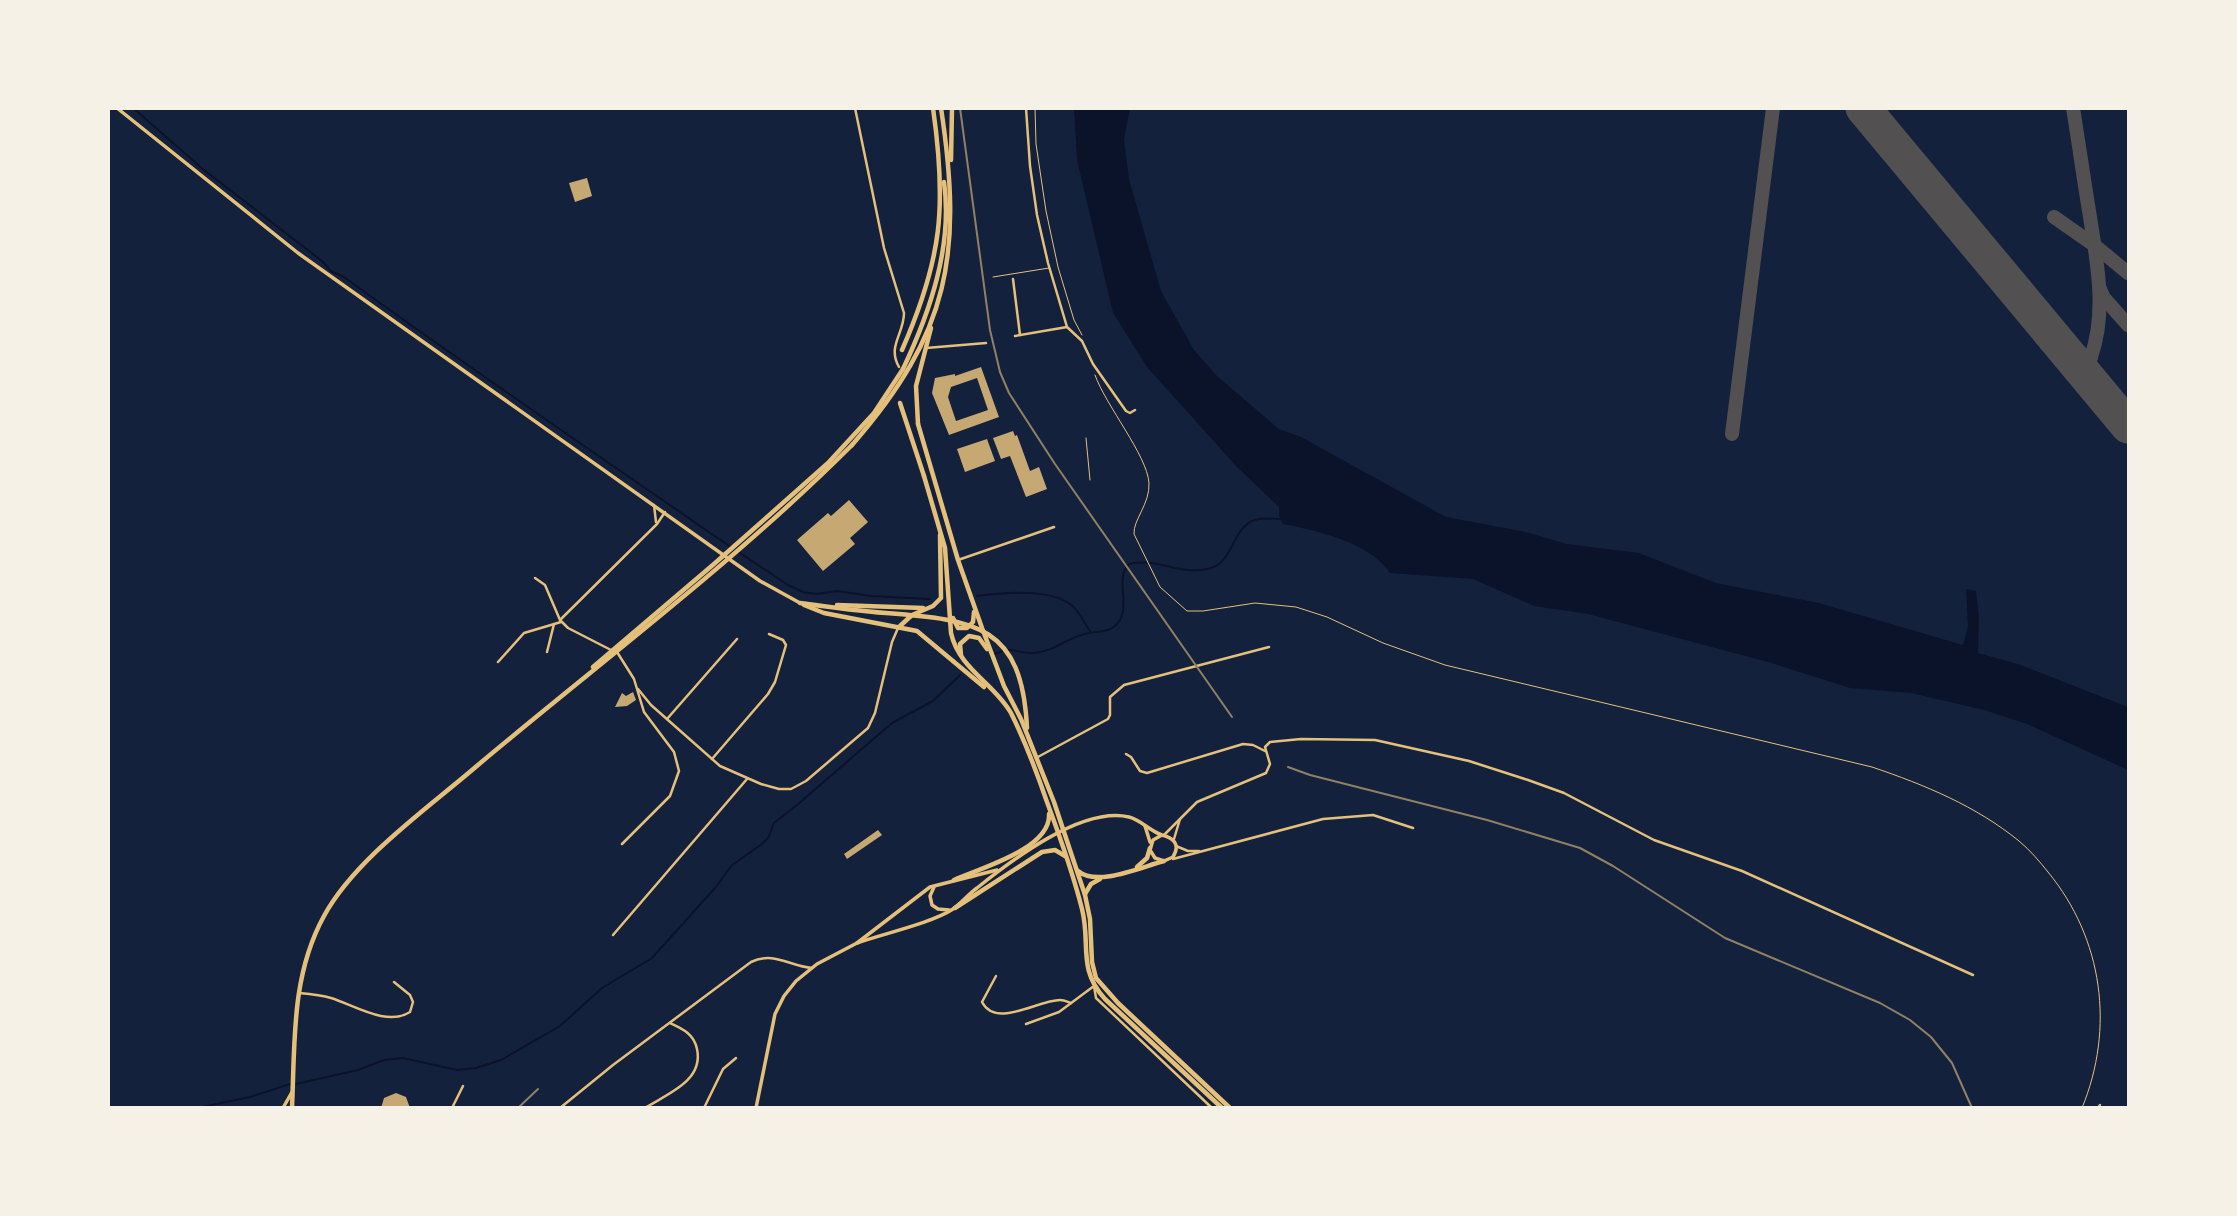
<svg xmlns="http://www.w3.org/2000/svg" width="2237" height="1216" font-family="'Archivo Narrow',sans-serif">
<rect width="100%" height="100%" fill="#14213d"/>
<!-- water -->
<path fill="#0b132b" d="M 1074,109 L 1130,109 L 1124,139 L 1129,179 L 1161,291 L 1194,350 L 1217,376 L 1279,429 L 1301,437 L 1446,517 L 1526,532 L 1567,544 L 1639,553 L 1716,583 L 1819,603 L 1963,645 L 1968,626 L 1966,589 L 1976,591 L 1979,617 L 1978,653 L 2018,664 L 2128,707 L 2128,770 L 2027,724 L 1984,710 L 1911,693 L 1850,688 L 1768,662 L 1588,614 L 1534,606 L 1473,579 L 1390,573 C 1369,542 1318,531 1283,524 L 1279,516 L 1279,507 L 1237,467 L 1147,367 L 1113,313 L 1077,160 Z"/>
<g fill="none" stroke-linecap="round" stroke-linejoin="round">
<!-- stream -->
<g stroke="#0b132b" stroke-width="2">
<path d="M 133,108 L 204,170 L 322,261 L 331,271 L 344,277 C 472,370 602,458 732,548"/>
<path d="M 737,551 L 788,585 L 803,592 L 816,594 L 837,591 L 871,596 L 930,599"/>
<path d="M 977,596 C 1003,593 1048,588 1070,604 C 1079,610 1084,623 1090,631"/>
<path d="M 995,654 C 1014,645 1016,654 1032,653 C 1056,652 1068,636 1089,633 C 1098,631 1107,633 1115,626 C 1134,609 1113,580 1129,564 C 1156,557 1184,577 1211,568 C 1235,561 1232,523 1259,519 C 1266,518 1274,519 1281,519"/>
<path d="M 296,1084 L 358,1070 L 384,1060 L 403,1058 L 457,1070 L 476,1068 L 501,1060 L 560,1026 L 602,988 L 652,958 L 715,888 L 732,865 L 762,844 L 768,838 L 774,823 L 797,805 L 892,723 L 933,701 L 960,675"/>
<path d="M 197,1108 L 250,1097 L 290,1084"/>
</g>
<!-- taxiway -->
<g stroke="#525050" stroke-width="14">
<path d="M 2054,217 L 2094,245 L 2128,273"/>
<path d="M 2100,289 L 2104,298 L 2128,325"/>
<path d="M 2070,357 L 2079,360 L 2091,357 C 2107,311 2097,263 2090,217 C 2084,181 2079,145 2073,108"/>
<path d="M 2091,357 L 2088,369 L 2092,383"/>
<path d="M 1732,434 L 1773,108"/>
</g>
<!-- runway -->
<path stroke="#525050" stroke-width="35" d="M 1863,108 L 2128,426"/>
</g>
<!-- building -->
<g fill="#c6a872" fill-rule="evenodd">
<path d="M 587,178 L 592,196 L 575,202 L 569,183 Z"/>
<path d="M 981,367 L 999,417 L 949,435 L 932,393 L 935,378 L 955,374 L 955,376 ZM 977,378 L 988,410 L 956,421 L 948,397 L 951,387 Z"/>
<path d="M 1013,431 L 1015,436 L 1017,435 L 1030,471 L 1039,467 L 1047,489 L 1026,497 L 1010,456 L 1001,459 L 993,438 Z"/>
<path d="M 987,439 L 995,461 L 965,472 L 957,449 Z"/>
<path d="M 849,500 L 868,522 L 850,538 L 855,544 L 823,571 L 797,540 L 828,513 L 831,516 Z"/>
<path d="M 633,692 L 636,700 L 627,706 L 615,707 L 622,693 L 626,696 Z"/>
<path d="M 878,830 L 882,835 L 847,859 L 844,854 Z"/>
<path d="M 396,1093 L 406,1097 L 410,1108 L 381,1108 L 384,1098 Z"/>
</g>
<g fill="none" stroke-linecap="round" stroke-linejoin="round">
<!-- path -->
<g stroke="#e5c07b" stroke-width="1">
<path d="M 1035,108 L 1036,144 L 1046,211 L 1058,267 L 1074,320 L 1082,335"/>
<path d="M 1095,375 C 1106,406 1147,455 1149,483 C 1150,504 1133,520 1134,534 L 1160,587 L 1187,611 L 1203,611 L 1255,603 L 1296,607 L 1327,617 L 1383,643 L 1445,665 L 1872,767 C 1925,785 1976,806 2019,841 C 2030,850 2040,862 2048,872 C 2103,939 2115,1028 2082,1108"/>
<path d="M 1086,438 L 1090,480"/>
</g>
<!-- service -->
<path stroke="#e5c07b" stroke-width="1" d="M 993,277 L 1049,268"/>
<!-- minor -->
<g stroke="#e5c07b" stroke-width="2.5">
<path d="M 855,108 L 884,248 L 904,313 C 904,334 887,346 899,367"/>
<path d="M 1026,108 L 1030,166 L 1037,215 L 1048,263 L 1067,327 L 1082,341 L 1093,364 L 1126,411 L 1130,413 L 1135,410"/>
<path d="M 1013,279 L 1020,335"/>
<path d="M 1015,336 L 1067,327"/>
<path d="M 926,348 L 986,343"/>
<path d="M 654,505 L 656,522"/>
<path d="M 958,560 L 1054,527"/>
<path d="M 535,578 L 545,585 L 560,620"/>
<path d="M 611,650 L 568,628 L 560,620 L 657,524 L 665,512"/>
<path d="M 547,652 L 554,624"/>
<path d="M 617,652 L 634,679 L 644,712 L 674,752 L 679,771 L 670,796 L 622,844"/>
<path d="M 498,662 L 524,633 L 561,622"/>
<path d="M 638,689 L 651,705 L 720,766 L 761,784 L 779,789 L 791,789 L 806,781 L 868,728 L 875,713 L 892,642 L 898,628"/>
<path d="M 667,719 L 737,639"/>
<path d="M 1126,754 L 1131,757 L 1140,771 L 1147,773 L 1243,744 L 1253,745 L 1265,751"/>
<path d="M 1036,758 L 1108,719 L 1110,715 L 1110,697 L 1124,685 L 1269,647"/>
<path d="M 712,759 L 768,694 L 775,682 L 786,645 L 783,640 L 769,634"/>
<path d="M 1164,835 L 1197,802 L 1266,773 L 1270,764 L 1265,747 L 1270,742 L 1301,739 L 1375,740 L 1469,761 L 1528,780 L 1564,793 L 1654,840 L 1742,871 L 1973,975"/>
<path d="M 1174,839 L 1180,819"/>
<path d="M 1176,846 L 1188,851 L 1199,851"/>
<path d="M 1173,859 L 1323,819 L 1373,815 L 1413,828"/>
<path d="M 613,935 L 747,779"/>
<path d="M 996,976 L 982,1002 C 996,1029 1038,1000 1060,1000 C 1064,1000 1068,1002 1071,1003"/>
<path d="M 299,993 C 310,994 321,995 331,998 C 354,1005 387,1027 410,1012 L 413,1002 L 410,995 L 394,982"/>
<path d="M 1026,1024 L 1059,1012 L 1094,986 L 1096,998 L 1212,1108"/>
<path d="M 452,1108 L 463,1086"/>
<path d="M 560,1108 L 613,1065 L 751,962 C 774,951 789,966 812,968"/>
<path d="M 645,1108 C 667,1094 704,1081 697,1049 C 694,1034 683,1029 670,1023"/>
<path d="M 704,1108 L 723,1069 L 736,1058"/>
<path d="M 2098,1108 L 2100,1105"/>
</g>
<!-- tertiary -->
<g stroke="#e5c07b" stroke-width="3.5">
<path d="M 117,108 L 298,253 L 760,581 L 800,603"/>
<path d="M 1145,826 L 1150,842"/>
<path d="M 934,887 L 930,896 L 932,905 L 938,909 L 949,910"/>
<path d="M 857,943 C 882,934 932,923 953,909 C 961,903 969,894 977,888 C 1012,860 1082,806 1129,817 C 1141,820 1150,831 1162,835 C 1173,838 1181,844 1173,857 L 1164,861 L 1155,858 L 1150,850 L 1153,840 L 1162,835"/>
<path d="M 283,1108 L 292,1092"/>
<path d="M 756,1108 L 775,1014 L 784,996 L 796,981 L 817,964 L 857,943 L 930,887 L 997,870"/>
</g>
<!-- primary -->
<g stroke="#e5c07b" stroke-width="4.5">
<path d="M 918,424 L 958,560 L 982,628 L 1004,686 L 1021,719 L 1054,802 L 1085,895 L 1090,919 L 1092,962 L 1096,978 L 1118,1003 L 1230,1108"/>
<path d="M 924,476 L 945,548 L 951,633 C 959,669 994,683 1011,713 C 1025,741 1037,773 1047,802 C 1060,837 1073,873 1082,909 C 1091,944 1077,969 1105,999 L 1222,1108"/>
<path d="M 800,603 C 828,607 857,611 886,613 C 976,620 1022,625 1027,728"/>
<path d="M 804,605 L 824,613 L 917,631 L 984,687"/>
<path d="M 837,605 L 923,608"/>
<path d="M 953,618 L 958,628 L 967,628 L 973,622 L 974,612"/>
<path d="M 900,626 L 912,615 L 933,606 L 941,598 L 940,535"/>
<path d="M 961,655 L 960,644 L 969,636 L 979,638 L 987,649"/>
<path d="M 593,667 L 714,564 L 828,463 L 874,413 L 903,369"/>
<path d="M 1137,867 L 1147,858 L 1150,848"/>
<path d="M 1078,871 C 1097,887 1141,867 1164,861"/>
<path d="M 954,880 C 980,868 1051,849 1049,814"/>
<path d="M 1085,894 L 1091,884 L 1100,879"/>
<path d="M 955,908 L 1042,852 L 1055,850 L 1065,856"/>
<path d="M 292,1108 C 295,1042 291,976 324,916 C 355,859 428,808 478,765 C 603,660 736,561 852,445"/>
</g>
<!-- trunk -->
<g stroke="#e5c07b" stroke-width="4.5">
<path d="M 951,160 L 952,108"/>
<path d="M 902,350 C 942,259 947,206 933,108"/>
<path d="M 903,369 C 930,312 953,246 944,182"/>
<path d="M 900,403 L 924,476"/>
<path d="M 918,424 L 916,386 L 931,328"/>
<path d="M 852,445 C 950,333 963,253 941,108"/>
</g>
<!-- rail -->
<g stroke="#918062" stroke-width="2">
<path d="M 960,108 L 990,330 L 1000,372 L 1009,393 L 1055,464 L 1232,717"/>
<path d="M 1288,767 L 1310,775 L 1487,820 L 1580,848 L 1613,866 L 1725,938 L 1880,1003 L 1910,1020 L 1931,1037 L 1952,1063 L 1972,1108"/>
<path d="M 518,1108 L 538,1089"/>
</g>
</g>
<!-- border -->
<rect width="2237" height="1216" fill="none" stroke="#f6f1e7" stroke-width="220"/>
</svg>
